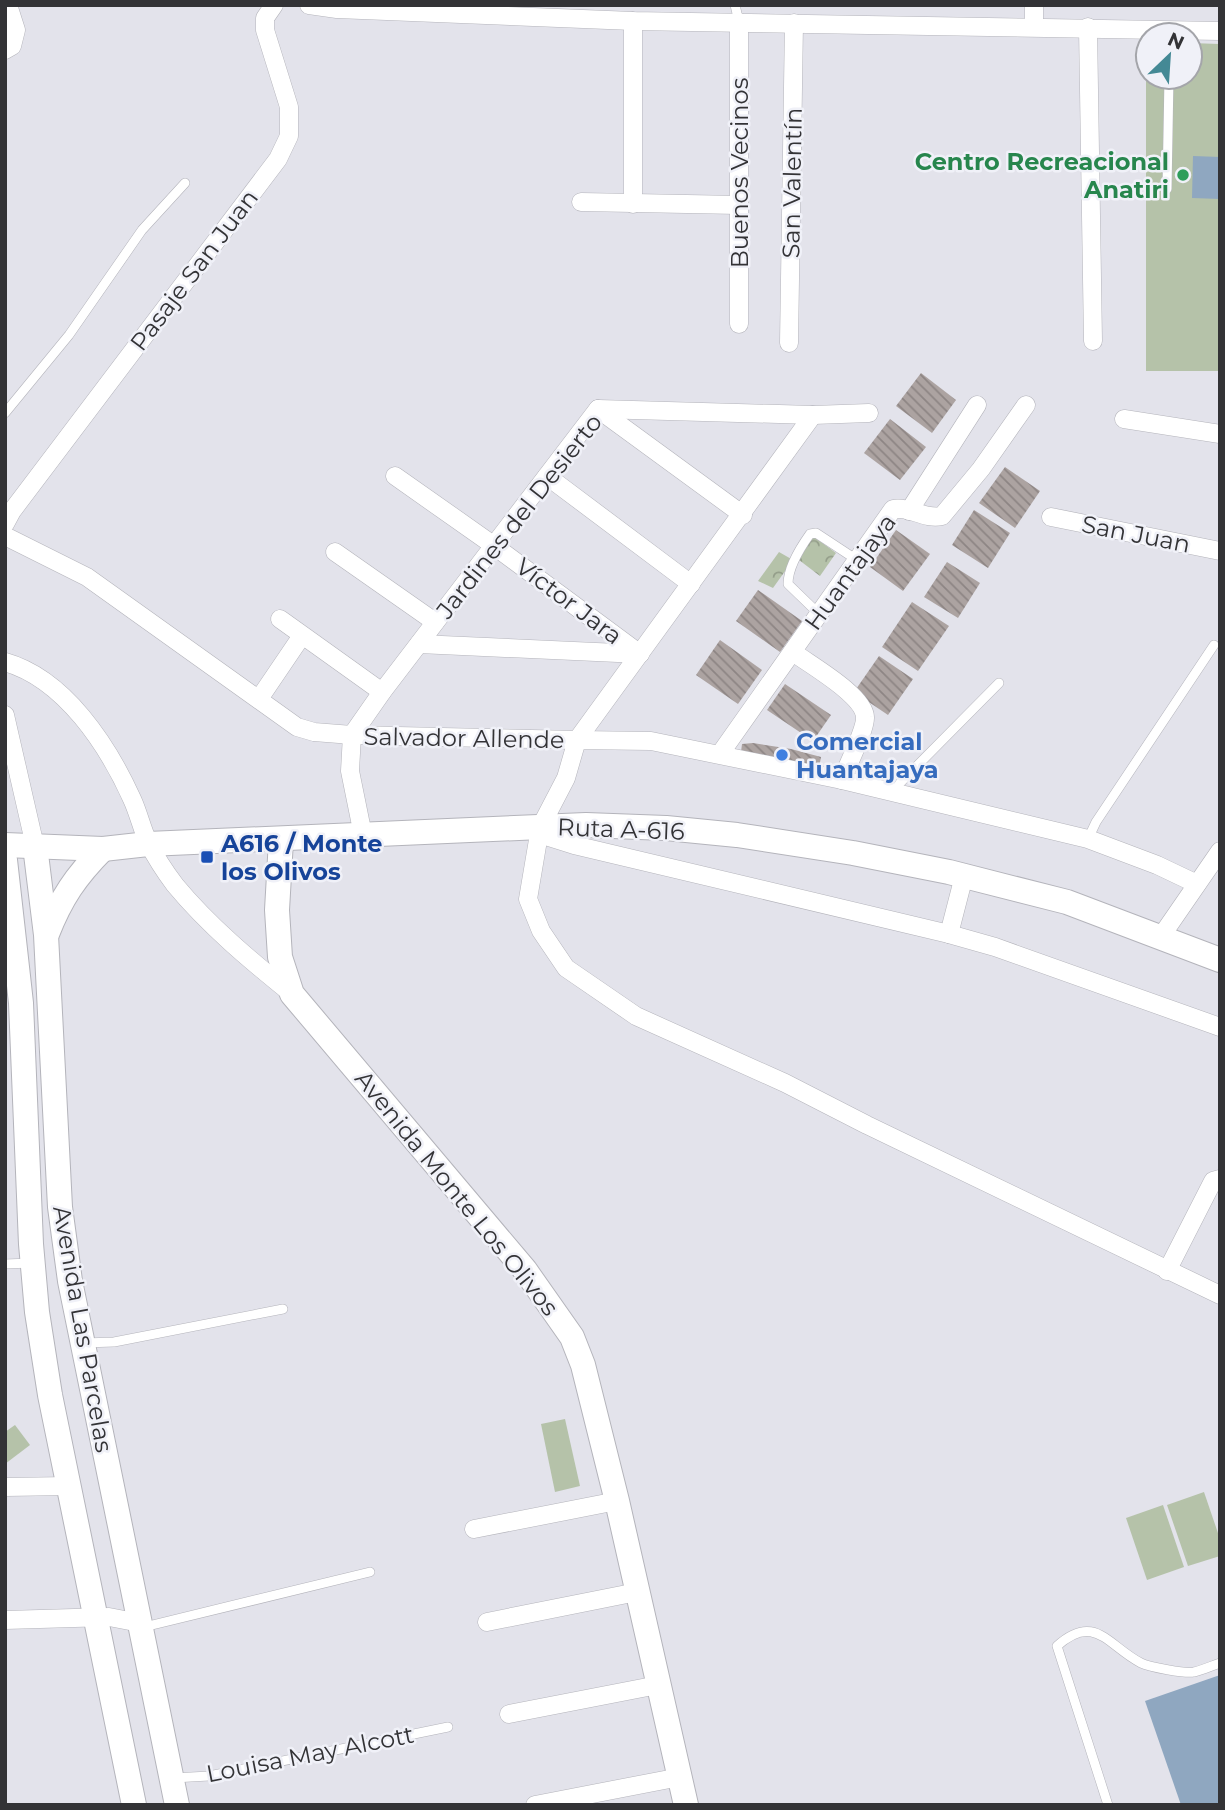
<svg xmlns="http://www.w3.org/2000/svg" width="1225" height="1810" font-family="Montserrat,sans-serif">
<defs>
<pattern id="park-crowns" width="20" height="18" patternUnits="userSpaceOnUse" patternTransform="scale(1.75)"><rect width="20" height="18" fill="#b5c2a9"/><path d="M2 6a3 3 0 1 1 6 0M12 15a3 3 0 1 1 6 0" fill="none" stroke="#949e8a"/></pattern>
<pattern id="building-back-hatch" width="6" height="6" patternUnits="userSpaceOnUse" patternTransform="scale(1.75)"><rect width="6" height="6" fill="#aca3a1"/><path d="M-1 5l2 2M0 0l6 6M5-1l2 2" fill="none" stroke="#8d8584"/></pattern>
</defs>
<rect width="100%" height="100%" fill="#e3e3eb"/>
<!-- park -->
<g fill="url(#park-crowns)">
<path d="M 813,536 L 836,553 L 820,576 L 799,560 Z"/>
<path d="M 779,552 L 793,560 L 773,588 L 758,581 Z"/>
</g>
<!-- pitch -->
<g fill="#b5c2a9">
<path d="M 1146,43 L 1148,43 L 1148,77 L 1190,77 L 1190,43 L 1220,44 L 1220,371 L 1146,371 Z"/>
<path d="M 565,1419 L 580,1486 L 555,1492 L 541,1424 Z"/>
<path d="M 15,1425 L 30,1445 L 5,1464 L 5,1432 Z"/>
<path d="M 1204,1492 L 1220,1539 L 1220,1556 L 1188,1566 L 1167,1505 Z"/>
<path d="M 1163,1505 L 1184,1567 L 1147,1580 L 1126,1518 Z"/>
</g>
<!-- water -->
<g fill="#8fa7c0">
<path d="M 1193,156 L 1220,157 L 1220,199 L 1192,198 Z"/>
<path d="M 1220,1675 L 1220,1805 L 1181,1805 L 1145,1701 Z"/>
</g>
<!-- building -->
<g fill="url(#building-back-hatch)">
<path d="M 921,373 L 956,400 L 932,433 L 896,406 Z"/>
<path d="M 890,419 L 926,447 L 900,480 L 864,453 Z"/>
<path d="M 1005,467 L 1040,491 L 1015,528 L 979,503 Z"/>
<path d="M 974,510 L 1010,533 L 988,568 L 952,545 Z"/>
<path d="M 896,530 L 930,554 L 903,591 L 870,567 Z"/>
<path d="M 947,562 L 980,583 L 958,618 L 924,597 Z"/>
<path d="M 758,590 L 802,621 L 780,652 L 736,621 Z"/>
<path d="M 912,602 L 949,626 L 918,671 L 882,647 Z"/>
<path d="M 720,640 L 762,670 L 738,704 L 696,675 Z"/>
<path d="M 879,656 L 913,679 L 888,715 L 854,692 Z"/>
<path d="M 785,684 L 831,715 L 813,741 L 767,710 Z"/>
<path d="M 753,743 L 791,749 L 821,757 L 819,768 L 741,752 L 742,744 Z"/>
</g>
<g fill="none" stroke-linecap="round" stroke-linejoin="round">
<defs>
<g id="lane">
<path d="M 735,5 L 739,22"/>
<path d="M 1167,189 L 1169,77"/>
<path d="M 5,413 L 69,335 L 142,230 L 185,183"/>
<path d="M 819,614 L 788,584 C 788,567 800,548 810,534 L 816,533 L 857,560"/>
<path d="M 894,792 L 900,783 L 999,683"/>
<path d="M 1088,839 L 1096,822 L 1214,645"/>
<path d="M 5,1264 L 31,1263"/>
<path d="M 84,1343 L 114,1342 L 283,1309"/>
<path d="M 144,1627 L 370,1572"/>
<path d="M 173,1778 L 209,1776 L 448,1727"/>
<path d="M 1108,1805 L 1057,1646 C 1095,1612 1108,1646 1141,1663 C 1149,1667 1186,1674 1194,1672 C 1203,1670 1211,1666 1220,1663"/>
</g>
<g id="street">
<path d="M 309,5 L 337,9 L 633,21 L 1220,31"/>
<path d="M 1034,5 L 1034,26"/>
<path d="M 739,22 L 739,324"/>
<path d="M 1088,27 L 1093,341"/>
<path d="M 5,50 L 12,46 L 16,30 L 8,5"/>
<path d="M 581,202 L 739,205"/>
<path d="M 633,204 L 633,21"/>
<path d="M 789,343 L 794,23"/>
<path d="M 598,409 L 743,515"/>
<path d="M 1124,419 L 1220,434"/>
<path d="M 395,476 L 493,545 L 640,654"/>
<path d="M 547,476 L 691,584"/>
<path d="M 909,511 L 977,405"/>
<path d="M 1051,517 L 1220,551"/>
<path d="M 5,524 L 12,511 L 278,159 L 289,136 L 289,107 L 265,30 L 265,18 L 274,5"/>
<path d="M 7,537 L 87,577 L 297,727 L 314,732 L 352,735 L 577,740 L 813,415"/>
<path d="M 335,552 L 435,622"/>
<path d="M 280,619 L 382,692"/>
<path d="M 419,644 L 640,654"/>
<path d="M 793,652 C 810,665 864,695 865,717 C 866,729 847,766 842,780"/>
<path d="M 5,662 C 65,679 108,746 132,799 C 139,814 142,830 149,844 C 156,858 166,873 175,885 C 209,926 251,961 292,994"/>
<path d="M 259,699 L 301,637"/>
<path d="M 5,715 L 35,846"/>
<path d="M 720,754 L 893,509 C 910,506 924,520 942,516 L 981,469 L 1026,405"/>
<path d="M 539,834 L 528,899 L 541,931 L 566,968 L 636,1016 L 785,1083 L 867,1125 L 1220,1295"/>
<path d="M 363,835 L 350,771 L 352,735 L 382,692 L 598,409 L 813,415 L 869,413"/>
<path d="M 1197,884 L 1157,865 L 1088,839 L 842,780 L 651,741 L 577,740 L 566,778 L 541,826 L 539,834 L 574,845 L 949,934 L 995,947 L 1220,1027"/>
<path d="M 949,934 L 964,876"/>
<path d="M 1160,938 L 1220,851"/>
<path d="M 1167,1271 L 1213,1181 L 1220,1179"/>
<path d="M 5,1487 L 69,1486"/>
<path d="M 474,1529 L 617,1501"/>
<path d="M 5,1620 L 109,1617 L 140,1623"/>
<path d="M 487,1622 L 637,1592"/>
<path d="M 509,1714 L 658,1685"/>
<path d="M 535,1805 L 680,1777"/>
</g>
<g id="secondary">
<path d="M 281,840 L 277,910 L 280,957 L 292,994 L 525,1270 L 572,1337 L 583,1365 L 617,1501 L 686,1805"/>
<path d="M 5,845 L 103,849 L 148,844 L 586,825 L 666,828 L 737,835 L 853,853 L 949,872 L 1067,902 L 1220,960"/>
<path d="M 35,846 L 46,935 L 60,1207 L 70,1281 L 177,1805"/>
<path d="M 5,860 L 21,1003 L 31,1244 L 37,1312 L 50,1395 L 134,1805"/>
<path d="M 47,934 C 61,898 76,876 103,849"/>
</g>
</defs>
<!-- lane casing -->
<use href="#lane" stroke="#b4b4bb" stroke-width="10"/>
<!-- street casing -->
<use href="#street" stroke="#b4b4bb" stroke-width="19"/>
<!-- secondary casing -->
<use href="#secondary" stroke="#b4b4bb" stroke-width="26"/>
<!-- lane -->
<use href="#lane" stroke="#fff" stroke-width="9"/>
<!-- street -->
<use href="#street" stroke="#fff" stroke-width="18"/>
<!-- secondary -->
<use href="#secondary" stroke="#fff" stroke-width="24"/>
</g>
<!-- markers -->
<circle fill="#2e9e5b" stroke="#f0f1f8" stroke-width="2.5" cx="1183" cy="175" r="7"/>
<circle fill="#3f7fe0" stroke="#f0f1f8" stroke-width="2.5" cx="782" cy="755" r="7"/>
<rect fill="#1a4fb4" stroke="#f0f1f8" stroke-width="2.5" x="200" y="850" width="14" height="14" rx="3.5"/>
<g text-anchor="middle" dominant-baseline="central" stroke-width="5" stroke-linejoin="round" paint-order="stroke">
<!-- leisure labels -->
<g font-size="24" font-weight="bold" fill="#27864d" stroke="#f0f1f8" text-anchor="end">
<text x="1169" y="161">Centro Recreacional<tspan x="1169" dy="28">Anatiri</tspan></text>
</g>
<!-- street labels -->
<g font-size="24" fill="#333336" stroke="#f0f1f8">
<text transform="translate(739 173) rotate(-90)">Buenos Vecinos</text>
<text transform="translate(792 183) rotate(-89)">San Valentín</text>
<text transform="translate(194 270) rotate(-53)">Pasaje San Juan</text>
<text transform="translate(519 516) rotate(-52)">Jardines del Desierto</text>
<text transform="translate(1136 534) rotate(11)">San Juan</text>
<text transform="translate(850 572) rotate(-54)">Huantajaya</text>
<text transform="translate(569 601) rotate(37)">Víctor Jara</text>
<text transform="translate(464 738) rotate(1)">Salvador Allende</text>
<text transform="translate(621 829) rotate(2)">Ruta A-616</text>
<text transform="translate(457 1193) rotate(51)">Avenida Monte Los Olivos</text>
<text transform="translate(83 1329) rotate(80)">Avenida Las Parcelas</text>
<text transform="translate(310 1754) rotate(-11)">Louisa May Alcott</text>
</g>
<!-- shop labels -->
<g font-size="24" font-weight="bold" fill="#366cbe" stroke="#f0f1f8" text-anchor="start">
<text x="796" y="741">Comercial<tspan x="796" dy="28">Huantajaya</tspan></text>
</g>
<!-- transit labels -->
<g font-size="24" font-weight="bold" fill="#164399" stroke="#f0f1f8" text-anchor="start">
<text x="221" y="843">A616 / Monte<tspan x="221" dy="28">los Olivos</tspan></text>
</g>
</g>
<!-- border -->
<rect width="1225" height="1810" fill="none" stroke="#333336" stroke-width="14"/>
<!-- north arrow -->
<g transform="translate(1169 56) rotate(25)"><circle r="33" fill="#f0f1f8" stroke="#a4a5aa" stroke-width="2"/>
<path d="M0-5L12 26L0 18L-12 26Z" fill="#448995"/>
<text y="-10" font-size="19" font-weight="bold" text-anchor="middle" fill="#333336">N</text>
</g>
</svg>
